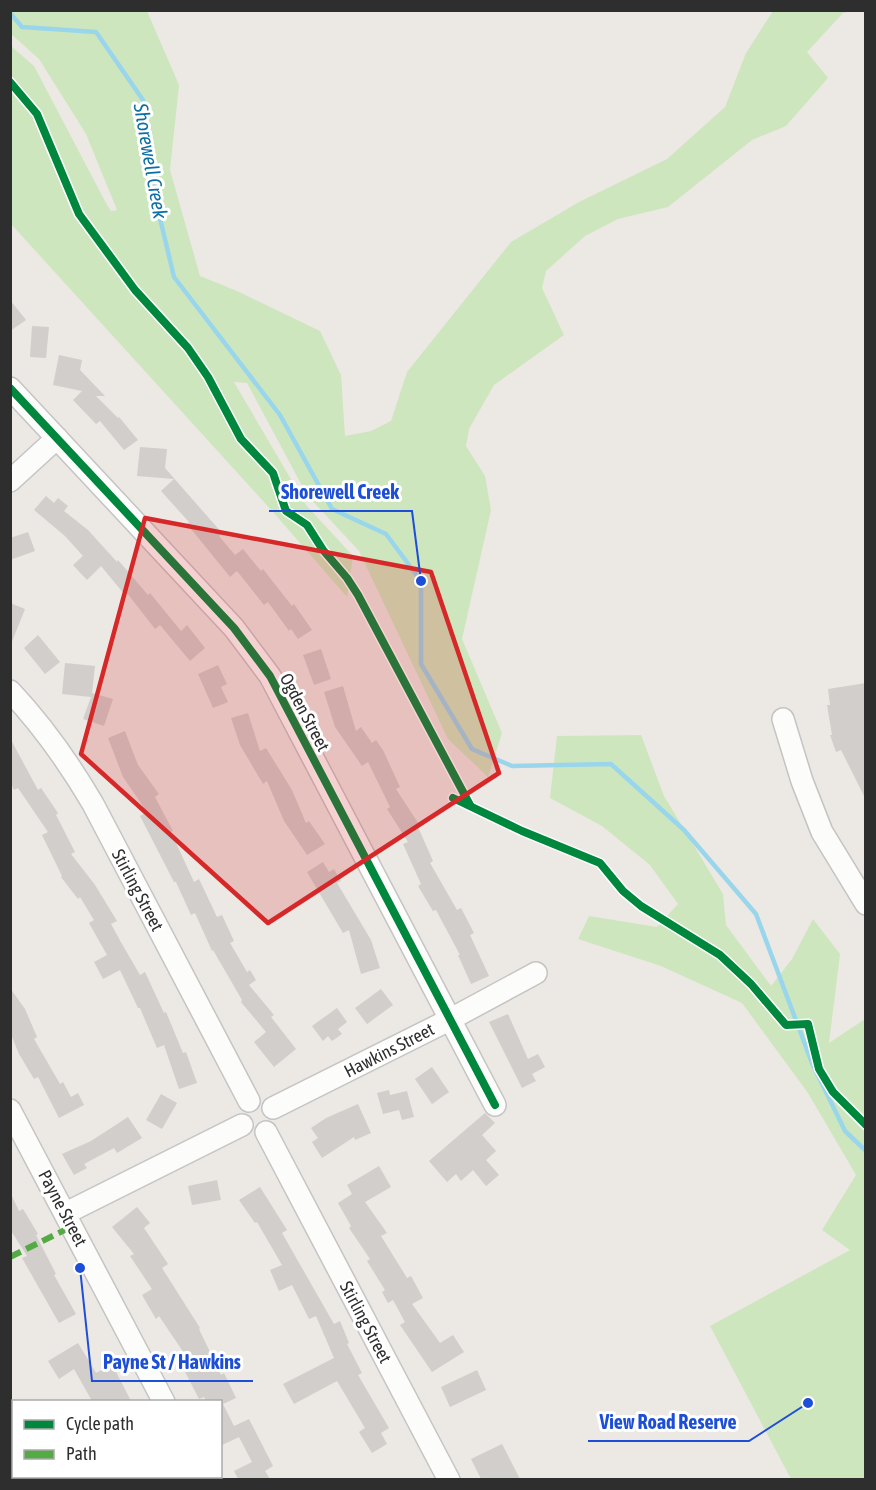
<svg xmlns="http://www.w3.org/2000/svg" width="876" height="1490" font-family="'Asap Condensed',sans-serif">
<rect width="100%" height="100%" fill="#ece8e4"/>
<!-- green -->
<g fill="#cee6be">
<path d="M 11,10 L 147,11 L 179,85 L 170,170 L 200,276 L 237,291 L 320,331 L 341,375 L 345,436 L 371,431 L 391,421 L 407,372 L 511,242 L 579,202 L 667,159 L 725,107 L 746,53 L 773,11 L 851,11 L 843,13 L 807,52 L 828,78 L 786,126 L 752,140 L 668,207 L 618,219 L 585,236 L 546,271 L 542,288 L 564,335 L 494,385 L 469,429 L 466,446 L 485,476 L 491,510 L 462,639 L 502,733 L 488,777 L 448,739 L 359,551 L 307,495 L 247,383 L 234,382 L 306,505 L 353,556 L 347,597 L 273,512 L 11,224 L 11,46 L 34,66 L 107,205 L 111,211 L 117,210 L 86,134 L 39,59 L 11,34 Z"/>
<path d="M 641,735 L 664,796 L 723,894 L 726,925 L 771,986 L 792,959 L 813,919 L 840,954 L 829,1043 L 865,1019 L 865,1479 L 791,1479 L 710,1326 L 850,1250 L 822,1230 L 856,1175 L 808,1093 L 742,1003 L 661,966 L 578,939 L 589,916 L 657,927 L 678,904 L 650,865 L 602,826 L 550,798 L 557,736 Z"/>
</g>
<g fill="none" stroke-linecap="round" stroke-linejoin="round">
<!-- stream -->
<path stroke="#99d6ec" stroke-width="4.5" d="M 10,13 L 22,27 L 96,32 L 143,100 L 153,189 L 174,277 L 280,415 L 332,509 L 386,534 L 421,581 L 421,664 L 472,749 L 512,766 L 611,764 L 684,830 L 756,914 L 812,1063 L 845,1131 L 866,1151"/>
</g>
<!-- building -->
<g fill="#d1cecb">
<path d="M 10,300 L 26,320 L 10,331 Z"/>
<path d="M 32,326 L 49,327 L 46,358 L 30,357 Z"/>
<path d="M 59,355 L 82,360 L 80,370 L 105,396 L 96,396 L 118,418 L 119,417 L 138,440 L 124,450 L 100,421 L 96,424 L 73,400 L 82,391 L 53,385 Z"/>
<path d="M 140,447 L 167,449 L 165,468 L 222,533 L 219,536 L 235,555 L 243,549 L 261,571 L 263,569 L 292,606 L 294,604 L 312,630 L 298,639 L 291,629 L 289,631 L 268,602 L 264,605 L 237,571 L 230,577 L 187,524 L 189,522 L 161,491 L 174,479 L 137,476 Z"/>
<path d="M 46,496 L 54,503 L 58,498 L 68,506 L 64,511 L 88,530 L 117,562 L 118,560 L 148,595 L 150,593 L 181,631 L 187,625 L 205,648 L 190,661 L 160,625 L 155,629 L 127,593 L 125,595 L 101,566 L 87,580 L 73,565 L 83,556 L 65,536 L 34,510 Z"/>
<path d="M 28,532 L 35,551 L 10,560 L 10,538 Z"/>
<path d="M 10,603 L 25,609 L 11,644 L 10,644 Z"/>
<path d="M 38,635 L 60,662 L 45,674 L 24,648 Z"/>
<path d="M 321,649 L 331,679 L 314,685 L 303,655 Z"/>
<path d="M 65,663 L 95,666 L 92,693 L 113,699 L 104,726 L 83,719 L 91,697 L 62,694 Z"/>
<path d="M 218,665 L 227,684 L 221,687 L 228,702 L 213,708 L 198,674 Z"/>
<path d="M 866,683 L 866,800 L 841,750 L 836,752 L 830,735 L 832,735 L 827,705 L 830,705 L 828,689 Z"/>
<path d="M 343,686 L 356,731 L 361,727 L 372,743 L 376,740 L 383,750 L 400,787 L 396,789 L 420,826 L 418,827 L 433,861 L 430,863 L 457,910 L 461,908 L 474,933 L 470,935 L 489,976 L 471,984 L 458,955 L 460,955 L 436,910 L 433,911 L 418,886 L 421,884 L 403,844 L 408,842 L 387,809 L 390,807 L 368,762 L 362,766 L 335,727 L 324,692 Z"/>
<path d="M 248,713 L 260,751 L 266,748 L 292,790 L 306,823 L 309,821 L 325,844 L 307,855 L 284,821 L 267,781 L 263,784 L 240,745 L 231,718 Z"/>
<path d="M 125,731 L 138,765 L 159,794 L 155,797 L 173,831 L 171,832 L 194,882 L 199,879 L 217,917 L 222,915 L 234,941 L 230,943 L 247,972 L 250,970 L 256,980 L 249,985 L 274,1015 L 271,1017 L 296,1049 L 274,1067 L 254,1042 L 266,1032 L 241,1002 L 242,1000 L 213,950 L 212,951 L 195,913 L 191,915 L 176,882 L 174,882 L 140,816 L 147,812 L 123,777 L 108,738 Z"/>
<path d="M 10,738 L 38,790 L 41,788 L 58,813 L 56,815 L 75,852 L 71,854 L 95,885 L 117,921 L 111,924 L 122,944 L 140,975 L 145,972 L 164,1013 L 166,1012 L 183,1053 L 186,1052 L 197,1083 L 179,1089 L 164,1045 L 157,1048 L 140,1008 L 138,1008 L 120,970 L 103,979 L 94,962 L 107,955 L 89,923 L 94,920 L 80,897 L 78,899 L 61,877 L 62,876 L 42,835 L 48,832 L 18,788 L 14,790 L 10,782 Z"/>
<path d="M 323,862 L 329,872 L 334,869 L 341,881 L 337,883 L 371,940 L 380,968 L 361,974 L 349,930 L 343,933 L 307,872 Z"/>
<path d="M 10,988 L 25,1009 L 37,1037 L 34,1039 L 60,1084 L 63,1082 L 71,1097 L 78,1093 L 84,1105 L 59,1118 L 38,1077 L 34,1079 L 19,1054 L 10,1032 Z"/>
<path d="M 381,989 L 393,1005 L 367,1024 L 355,1008 Z"/>
<path d="M 337,1008 L 347,1022 L 338,1029 L 342,1034 L 332,1041 L 328,1036 L 323,1041 L 312,1026 Z"/>
<path d="M 508,1014 L 528,1059 L 538,1054 L 545,1067 L 532,1074 L 536,1081 L 522,1088 L 489,1022 Z"/>
<path d="M 432,1067 L 449,1092 L 432,1104 L 415,1079 Z"/>
<path d="M 389,1090 L 390,1095 L 407,1091 L 414,1117 L 402,1120 L 399,1110 L 383,1114 L 377,1093 Z"/>
<path d="M 161,1094 L 177,1103 L 162,1129 L 146,1120 Z"/>
<path d="M 358,1104 L 371,1133 L 355,1140 L 354,1137 L 322,1158 L 312,1142 L 318,1138 L 311,1128 L 326,1118 Z"/>
<path d="M 485,1113 L 495,1123 L 482,1135 L 496,1151 L 486,1160 L 499,1175 L 486,1186 L 473,1170 L 461,1181 L 456,1174 L 447,1182 L 429,1161 Z"/>
<path d="M 128,1117 L 142,1138 L 117,1153 L 114,1148 L 84,1164 L 87,1168 L 74,1175 L 62,1154 L 91,1141 Z"/>
<path d="M 379,1166 L 391,1187 L 365,1202 L 387,1233 L 381,1236 L 407,1278 L 411,1276 L 423,1298 L 412,1304 L 440,1343 L 453,1335 L 464,1352 L 432,1372 L 400,1325 L 405,1322 L 393,1300 L 388,1303 L 382,1292 L 385,1290 L 367,1261 L 370,1259 L 349,1228 L 351,1226 L 338,1203 L 352,1194 L 347,1185 Z"/>
<path d="M 217,1180 L 221,1200 L 192,1205 L 188,1186 Z"/>
<path d="M 260,1187 L 287,1230 L 282,1233 L 334,1324 L 340,1321 L 349,1343 L 347,1344 L 362,1373 L 358,1375 L 389,1428 L 381,1433 L 387,1444 L 372,1453 L 359,1432 L 365,1428 L 337,1381 L 294,1404 L 283,1384 L 334,1358 L 316,1316 L 309,1319 L 292,1285 L 279,1291 L 270,1270 L 282,1265 L 257,1222 L 255,1223 L 239,1200 Z"/>
<path d="M 10,1192 L 19,1211 L 23,1209 L 38,1234 L 36,1235 L 56,1274 L 54,1275 L 76,1314 L 59,1323 L 22,1258 L 27,1256 L 10,1229 Z"/>
<path d="M 137,1207 L 150,1223 L 144,1228 L 168,1264 L 162,1268 L 200,1328 L 199,1329 L 221,1375 L 224,1373 L 236,1398 L 223,1404 L 234,1426 L 249,1419 L 273,1466 L 265,1471 L 270,1479 L 238,1479 L 234,1471 L 252,1462 L 239,1437 L 220,1446 L 220,1401 L 206,1401 L 204,1397 L 199,1399 L 179,1360 L 186,1356 L 159,1316 L 156,1319 L 142,1295 L 152,1289 L 130,1256 L 134,1254 L 112,1227 Z"/>
<path d="M 78,1343 L 96,1373 L 112,1364 L 131,1401 L 92,1401 L 74,1369 L 59,1379 L 48,1361 Z"/>
<path d="M 477,1370 L 486,1390 L 450,1407 L 441,1387 Z"/>
<path d="M 502,1444 L 520,1479 L 481,1479 L 471,1459 Z"/>
</g>
<g fill="none" stroke-linecap="round" stroke-linejoin="round">
<defs>
<g id="minor">
<path d="M 10,388 L 234,628 L 270,676 L 495,1105"/>
<path d="M 10,481 L 57,438"/>
<path d="M 10,691 C 43,726 69,763 93,804 L 249,1101"/>
<path d="M 783,719 L 802,781 L 822,832 L 866,904"/>
<path d="M 273,1108 L 449,1020 L 536,973"/>
<path d="M 10,1110 L 164,1402"/>
<path d="M 266,1132 L 449,1480"/>
<path d="M 66,1213 L 242,1125"/>
<path d="M 203,1476 L 205,1480"/>
</g>
</defs>
<!-- minor casing -->
<use href="#minor" stroke="#c5c4c5" stroke-width="24"/>
<!-- minor -->
<use href="#minor" stroke="#fcfcfb" stroke-width="21"/>
<!-- quiet -->
<path stroke="#54ab44" stroke-width="6" stroke-dasharray="12 6" stroke-linecap="butt" d="M 10,1257 L 73,1226"/>
<defs>
<g id="cycleway">
<path d="M 10,82 L 37,114 L 79,214 L 135,290 L 188,348 L 208,377 L 241,439 L 273,473 L 286,511 L 307,525 L 323,550 L 347,578 L 358,595 L 470,805"/>
<path d="M 10,388 L 234,628 L 270,676 L 495,1105"/>
<path d="M 453,798 L 522,831 L 600,863 L 623,891 L 641,906 L 720,955 L 751,984 L 786,1025 L 808,1024 L 819,1069 L 833,1092 L 866,1125"/>
</g>
</defs>
<!-- cycleway casing -->
<use href="#cycleway" stroke="#fff" stroke-width="11"/>
<!-- cycleway -->
<use href="#cycleway" stroke="#00873e" stroke-width="8"/>
</g>
<!-- marked area -->
<path fill="#d62828" fill-opacity="0.2" stroke="#d62828" stroke-width="4.5" stroke-linejoin="round" d="M 145,518 L 431,572 L 499,773 L 268,923 L 81,754 Z"/>
<g text-anchor="middle" dominant-baseline="central" stroke-width="6" stroke-linejoin="round" paint-order="stroke">
<!-- street labels -->
<g font-size="18" fill="#2e2e2e" stroke="#fff">
<text transform="translate(305 712) rotate(62)">Ogden Street</text>
<text transform="translate(138 890) rotate(62)">Stirling Street</text>
<text transform="translate(389 1050) rotate(-27)">Hawkins Street</text>
<text transform="translate(63 1208) rotate(62)">Payne Street</text>
<text transform="translate(366 1322) rotate(62)">Stirling Street</text>
</g>
<!-- water labels -->
<g font-size="20" font-style="italic" fill="#0d6fa3" stroke="#fff">
<text transform="translate(151 161) rotate(80)">Shorewell Creek</text>
</g>
</g>
<!-- callouts -->
<path fill="none" stroke="#1d4ed8" stroke-width="2" d="M421 581L412 511H269M80 1268L92 1381H253M808 1403L749 1441H588"/>
<g fill="#1d4ed8" stroke="#fff" stroke-width="2">
<circle cx="421" cy="581" r="6"/>
<circle cx="80" cy="1268" r="6"/>
<circle cx="808" cy="1403" r="6"/>
</g>
<g font-size="20" text-anchor="middle" font-weight="bold" fill="#1d4ed8" stroke="#fff" stroke-width="6" stroke-linejoin="round" paint-order="stroke">
<text x="340" y="499">Shorewell Creek</text>
<text x="172" y="1369">Payne St / Hawkins</text>
<text x="668" y="1429">View Road Reserve</text>
</g>
<!-- border -->
<rect width="876" height="1490" fill="none" stroke="#2e2e2e" stroke-width="24"/>
<!-- legend -->
<rect x="12" y="1400" width="210" height="78" fill="#ffffff" stroke="#ababab" stroke-width="1.5"/>
<rect x="24" y="1420" width="30" height="9" fill="#00873e" stroke="#ababab" stroke-width="1.5"/>
<text x="66" y="1430" font-size="18" fill="#2e2e2e">Cycle path</text>
<rect x="24" y="1450" width="30" height="9" fill="#54ab44" stroke="#ababab" stroke-width="1.5"/>
<text x="66" y="1460" font-size="18" fill="#2e2e2e">Path</text>
</svg>
